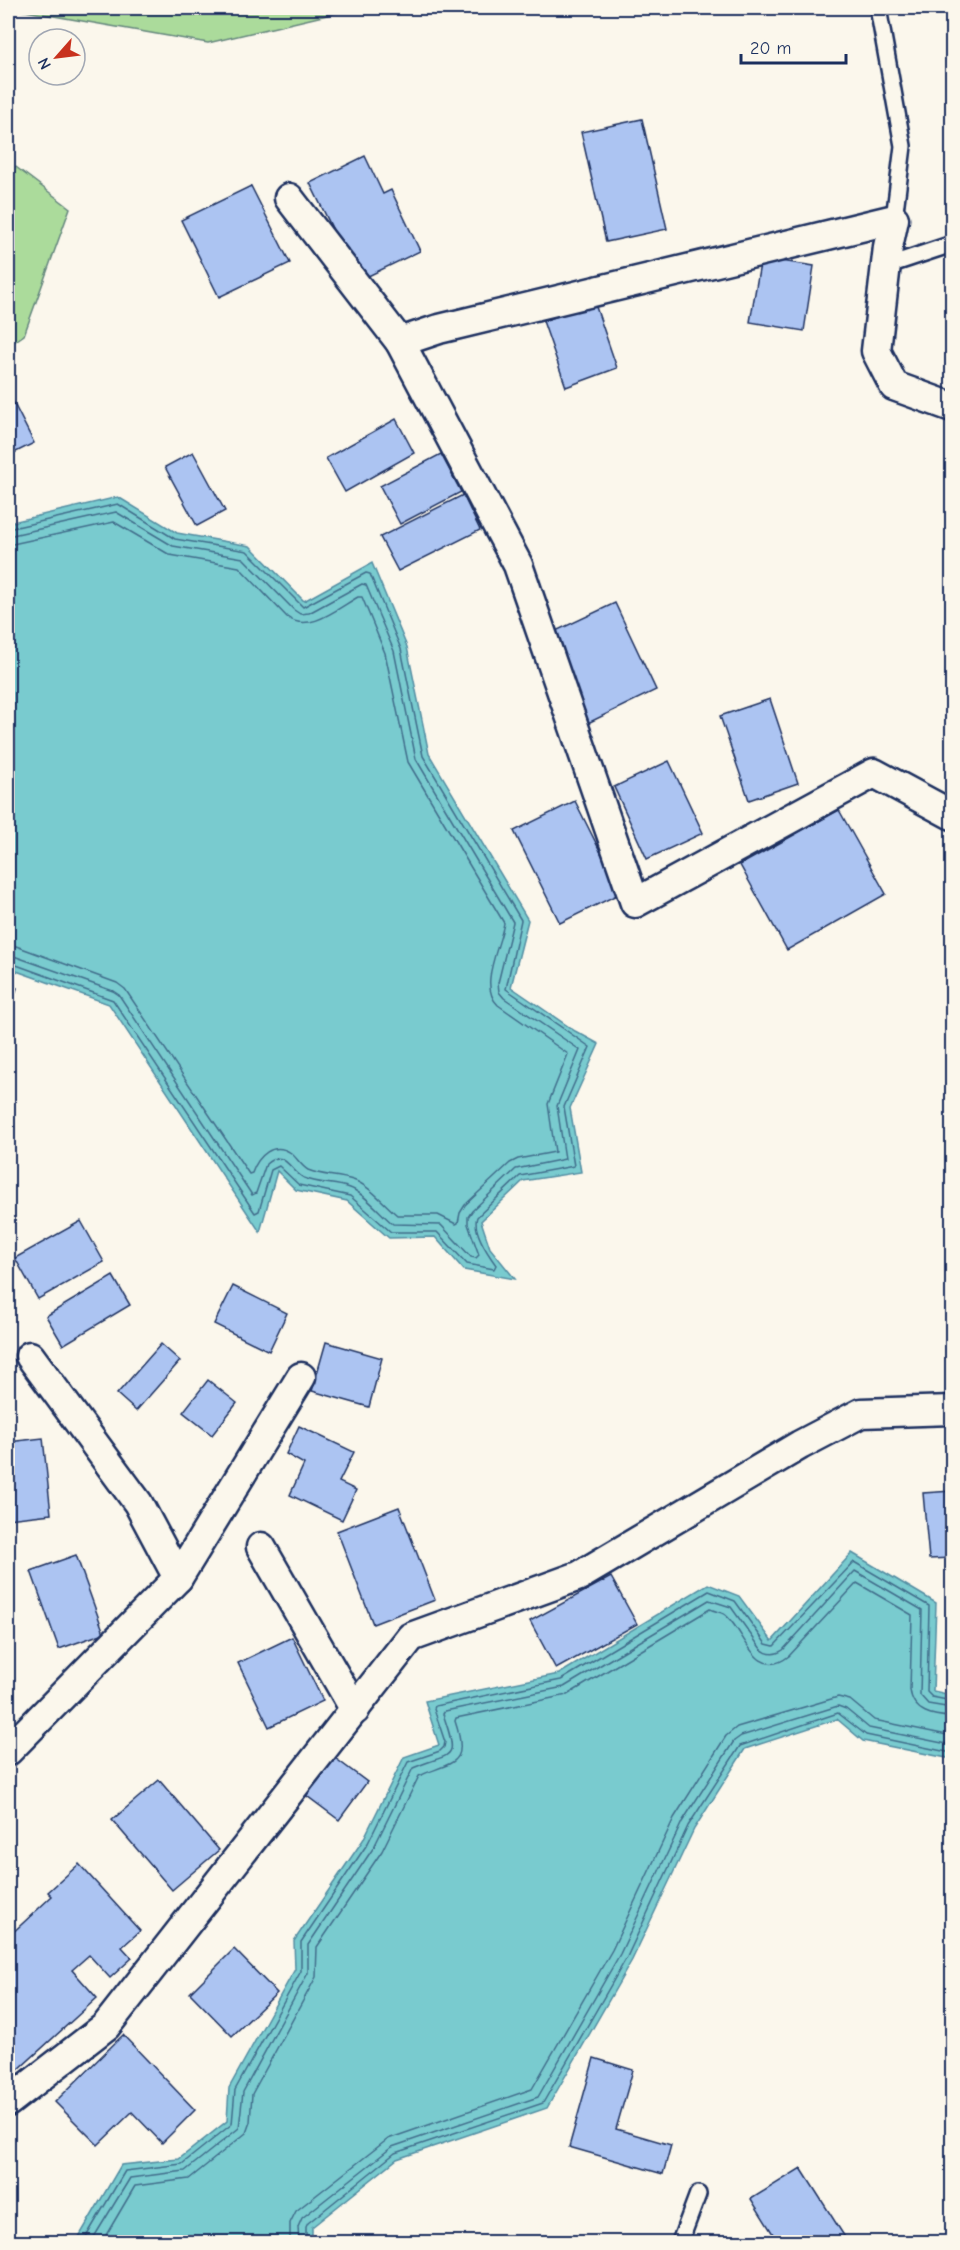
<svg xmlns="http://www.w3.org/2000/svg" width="960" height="2250" font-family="'Comic Neue',sans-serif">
<rect width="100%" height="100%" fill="#fbf7ec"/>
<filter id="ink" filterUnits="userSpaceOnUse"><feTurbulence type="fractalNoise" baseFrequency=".0167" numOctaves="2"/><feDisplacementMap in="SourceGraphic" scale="12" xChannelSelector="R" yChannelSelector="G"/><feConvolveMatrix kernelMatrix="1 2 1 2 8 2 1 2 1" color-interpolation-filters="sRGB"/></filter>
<g filter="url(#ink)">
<!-- green -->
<g fill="#abdb9b" stroke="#63857c" stroke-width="1.5">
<path d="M 8,8 L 357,8 L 208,43 Z"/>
<path d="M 8,161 L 70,208 L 24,335 L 8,346 Z"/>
</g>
<!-- water -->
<g fill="#79cbcf" stroke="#538da2" stroke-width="1.5">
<path d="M 118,497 L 177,533 L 250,546 L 304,601 L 372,563 L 407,647 L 429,754 L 528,920 L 511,987 L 575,1031 L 599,1044 L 570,1108 L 581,1172 L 523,1181 L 481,1221 L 490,1248 L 515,1279 L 464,1270 L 435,1237 L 389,1238 L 347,1201 L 296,1190 L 277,1171 L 260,1232 L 109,1004 L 11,969 L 8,965 L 8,523 Z"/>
<path d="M 852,1553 L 936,1603 L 933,1691 L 952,1695 L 952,1759 L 863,1741 L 837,1719 L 745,1749 L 694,1829 L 632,1960 L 547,2108 L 397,2159 L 312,2227 L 312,2242 L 76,2242 L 121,2165 L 179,2159 L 227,2121 L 229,2088 L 295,1969 L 294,1941 L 363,1840 L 404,1757 L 439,1745 L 425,1701 L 559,1674 L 708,1584 L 739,1596 L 772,1641 Z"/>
</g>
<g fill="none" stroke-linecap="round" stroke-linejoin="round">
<!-- shore -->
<g stroke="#416d8b" stroke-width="1.5">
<path d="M 8,529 L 118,504 L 175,539 L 247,551 L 303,607 L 366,573 L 370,574 L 401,649 L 423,756 L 521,920 L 506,989 L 590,1047 L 564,1107 L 574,1166 L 520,1176 L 477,1217 C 472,1231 488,1254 496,1265 L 494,1269 L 467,1264 L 437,1232 L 391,1232 L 350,1196 L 299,1185 L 279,1166 L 271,1170 L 259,1211 L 255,1213 L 113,1000 L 8,962"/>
<path d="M 8,536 L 116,512 L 173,546 L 243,558 L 294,610 L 300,614 L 309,613 L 362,584 L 366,585 L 394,651 L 416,759 L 513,922 L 498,983 L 499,992 L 504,998 L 580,1050 L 557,1106 L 565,1159 L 516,1169 L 472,1211 L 468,1217 L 468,1224 L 479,1255 L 476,1258 L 471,1257 L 441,1225 L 393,1224 C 382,1215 364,1193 350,1188 C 336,1183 318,1184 304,1178 C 290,1172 285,1147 266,1164 L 256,1193 L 252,1195 L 119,995 L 113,991 L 8,954"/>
<path d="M 8,545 L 114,522 L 170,555 L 239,567 L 287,617 C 309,634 338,608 358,597 L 362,597 L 385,653 L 408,762 L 504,923 C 500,947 478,986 498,1005 L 568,1054 L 548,1104 L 555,1152 L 518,1159 L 510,1163 L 465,1205 L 460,1213 L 458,1223 L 456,1224 L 438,1215 L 397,1215 C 384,1204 369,1185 353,1180 C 339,1175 321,1176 308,1170 C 301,1166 297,1158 291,1153 C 273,1141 258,1156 252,1173 L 249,1174 L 125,989 L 117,983 L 16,946 L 8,945"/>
<path d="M 83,2242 L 125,2171 L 182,2164 L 232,2124 L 235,2090 L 301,1971 L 301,1942 L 368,1843 L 408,1762 L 440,1751 L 444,1747 L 445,1742 L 434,1709 L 435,1706 L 561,1680 L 709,1591 L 735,1601 L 766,1644 L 774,1646 L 854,1562 L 929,1606 L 927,1692 L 932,1697 L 952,1701"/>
<path d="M 91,2242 L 130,2178 L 185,2171 L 239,2128 L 243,2092 L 308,1973 L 308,1945 L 374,1847 L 413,1768 C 452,1751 460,1763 443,1714 L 445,1711 L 564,1687 L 709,1600 L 731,1607 L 761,1649 C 768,1655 776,1655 783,1650 L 855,1571 L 922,1610 L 920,1695 L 928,1704 L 952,1708"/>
<path d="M 102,2242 L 135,2186 L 189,2179 L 246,2133 L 250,2122 L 252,2094 L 316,1977 L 317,1947 L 382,1851 L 419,1776 C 453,1761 470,1766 455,1721 L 456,1718 L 567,1695 L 710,1609 C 714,1611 720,1612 724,1614 C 744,1627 754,1684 789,1656 L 857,1583 L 912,1615 L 910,1690 C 913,1713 933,1716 952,1717"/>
<path d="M 290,2242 L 290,2223 L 296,2211 L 388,2139 L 532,2089 L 612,1950 L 674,1818 L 726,1736 L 737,1727 L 838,1697 L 850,1700 L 874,1720 L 952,1736"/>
<path d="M 299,2242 L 298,2227 L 302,2218 L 392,2147 L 538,2097 L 620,1954 L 682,1822 L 734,1741 L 741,1736 L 838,1706 L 846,1709 L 869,1728 L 952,1745"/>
<path d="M 306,2242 L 306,2227 L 308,2223 L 395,2153 L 543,2103 L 627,1957 L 688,1826 L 740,1746 L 838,1713 L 866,1735 L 952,1753"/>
</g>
</g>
<!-- building -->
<g fill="#acc4f2" stroke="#1b2f5e" stroke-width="1.5">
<path d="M 642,119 L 667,229 L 606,242 L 581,132 Z"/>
<path d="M 365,156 L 383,194 L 391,190 L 420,251 L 358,281 L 310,183 Z"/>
<path d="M 251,186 L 290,263 L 219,297 L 181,220 Z"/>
<path d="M 761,258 L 814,266 L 804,331 L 750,322 Z"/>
<path d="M 595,304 L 617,368 L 566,387 L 543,321 Z"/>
<path d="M 8,392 L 34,443 L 8,456 Z"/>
<path d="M 396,419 L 414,453 L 345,492 L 326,458 Z"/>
<path d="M 193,452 L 225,511 L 197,526 L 165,467 Z"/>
<path d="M 441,454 L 461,492 L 400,524 L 380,486 Z"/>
<path d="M 463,495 L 480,530 L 398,571 L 380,537 Z"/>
<path d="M 615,603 L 656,690 L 588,723 L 547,635 Z"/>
<path d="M 770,699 L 798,783 L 749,800 L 720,716 Z"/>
<path d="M 669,761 L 703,833 L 647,859 L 614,787 Z"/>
<path d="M 575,801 L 621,893 L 560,923 L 514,831 Z"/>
<path d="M 839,810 L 886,894 L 787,950 L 740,865 Z"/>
<path d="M 8,985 L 17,988 L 8,1018 Z"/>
<path d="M 81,1221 L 104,1262 L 38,1299 L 15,1258 Z"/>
<path d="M 113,1276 L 130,1305 L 63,1345 L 46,1316 Z"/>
<path d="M 233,1286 L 287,1313 L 269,1351 L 214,1324 Z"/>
<path d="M 326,1342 L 382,1358 L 369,1407 L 312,1391 Z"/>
<path d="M 161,1344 L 180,1361 L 136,1411 L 117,1394 Z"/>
<path d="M 208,1380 L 237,1403 L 212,1435 L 183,1412 Z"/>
<path d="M 299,1426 L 354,1452 L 339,1482 L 356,1490 L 342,1520 L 290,1495 L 304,1464 L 286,1454 Z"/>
<path d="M 43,1438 L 51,1514 L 8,1519 L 8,1442 Z"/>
<path d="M 952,1491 L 952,1558 L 929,1559 L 923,1493 Z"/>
<path d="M 399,1507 L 435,1600 L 373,1624 L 337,1531 Z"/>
<path d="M 76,1555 L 104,1633 L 59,1649 L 31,1571 Z"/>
<path d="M 611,1577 L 637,1624 L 556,1669 L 530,1621 Z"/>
<path d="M 292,1637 L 323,1701 L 269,1727 L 238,1663 Z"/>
<path d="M 331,1755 L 367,1782 L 339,1820 L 303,1793 Z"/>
<path d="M 159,1780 L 219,1850 L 172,1890 L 112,1820 Z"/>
<path d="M 79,1864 L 140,1931 L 122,1947 L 132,1958 L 110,1978 L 89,1955 L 72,1970 L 97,1998 L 8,2079 L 8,1937 L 52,1896 L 48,1892 Z"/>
<path d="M 234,1949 L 277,1993 L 232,2036 L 190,1993 Z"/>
<path d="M 123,2035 L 195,2110 L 162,2143 L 132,2112 L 98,2145 L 55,2102 Z"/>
<path d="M 594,2058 L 633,2070 L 616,2129 L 671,2145 L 663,2174 L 569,2147 Z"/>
<path d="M 801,2168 L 848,2242 L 778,2242 L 751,2199 Z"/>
</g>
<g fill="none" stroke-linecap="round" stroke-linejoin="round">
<defs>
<g id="service">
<path d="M 878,8 L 903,146 L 894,219"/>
<path d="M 886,266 L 952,244"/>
<path d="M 680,2242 L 698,2194"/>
</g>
<g id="minor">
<path d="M 289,198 L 400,342 L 518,565 L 635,903 L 874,773 L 952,815"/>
<path d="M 400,342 L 439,329 L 894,219 L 888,247 L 876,351 L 894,386 L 952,407"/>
<path d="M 30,1356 L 138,1503 L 178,1578"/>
<path d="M 261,1547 L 355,1710"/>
<path d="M 8,1751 L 178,1578 L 301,1377"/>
<path d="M 8,2102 L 106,2026 L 411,1637 L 579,1576 L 800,1445 L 861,1413 L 952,1410"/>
</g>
</defs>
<!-- service casing -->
<use href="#service" stroke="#1b2f5e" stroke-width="20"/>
<!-- minor casing -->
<use href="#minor" stroke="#1b2f5e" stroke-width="33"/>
<!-- service -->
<use href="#service" stroke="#fbf7ec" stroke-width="15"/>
<!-- minor -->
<use href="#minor" stroke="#fbf7ec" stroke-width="28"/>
</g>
</g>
<!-- margin -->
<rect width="960" height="2250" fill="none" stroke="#fbf7ec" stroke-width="30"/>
<rect x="15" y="15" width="930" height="2220" fill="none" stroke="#1b2f5e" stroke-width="2" filter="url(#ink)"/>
<!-- north arrow -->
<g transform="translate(57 57) rotate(242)"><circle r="28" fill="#fbf7ec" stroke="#a1a7b3" stroke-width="1.5"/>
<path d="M0-4.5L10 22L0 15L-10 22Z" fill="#c8321e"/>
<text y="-9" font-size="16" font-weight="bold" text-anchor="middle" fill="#1b2f5e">N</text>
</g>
<!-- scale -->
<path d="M741 54v9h105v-9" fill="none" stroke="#1b2f5e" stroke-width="3"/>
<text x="750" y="54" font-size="18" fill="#1b2f5e" stroke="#fbf7ec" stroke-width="4.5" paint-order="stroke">20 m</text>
</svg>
